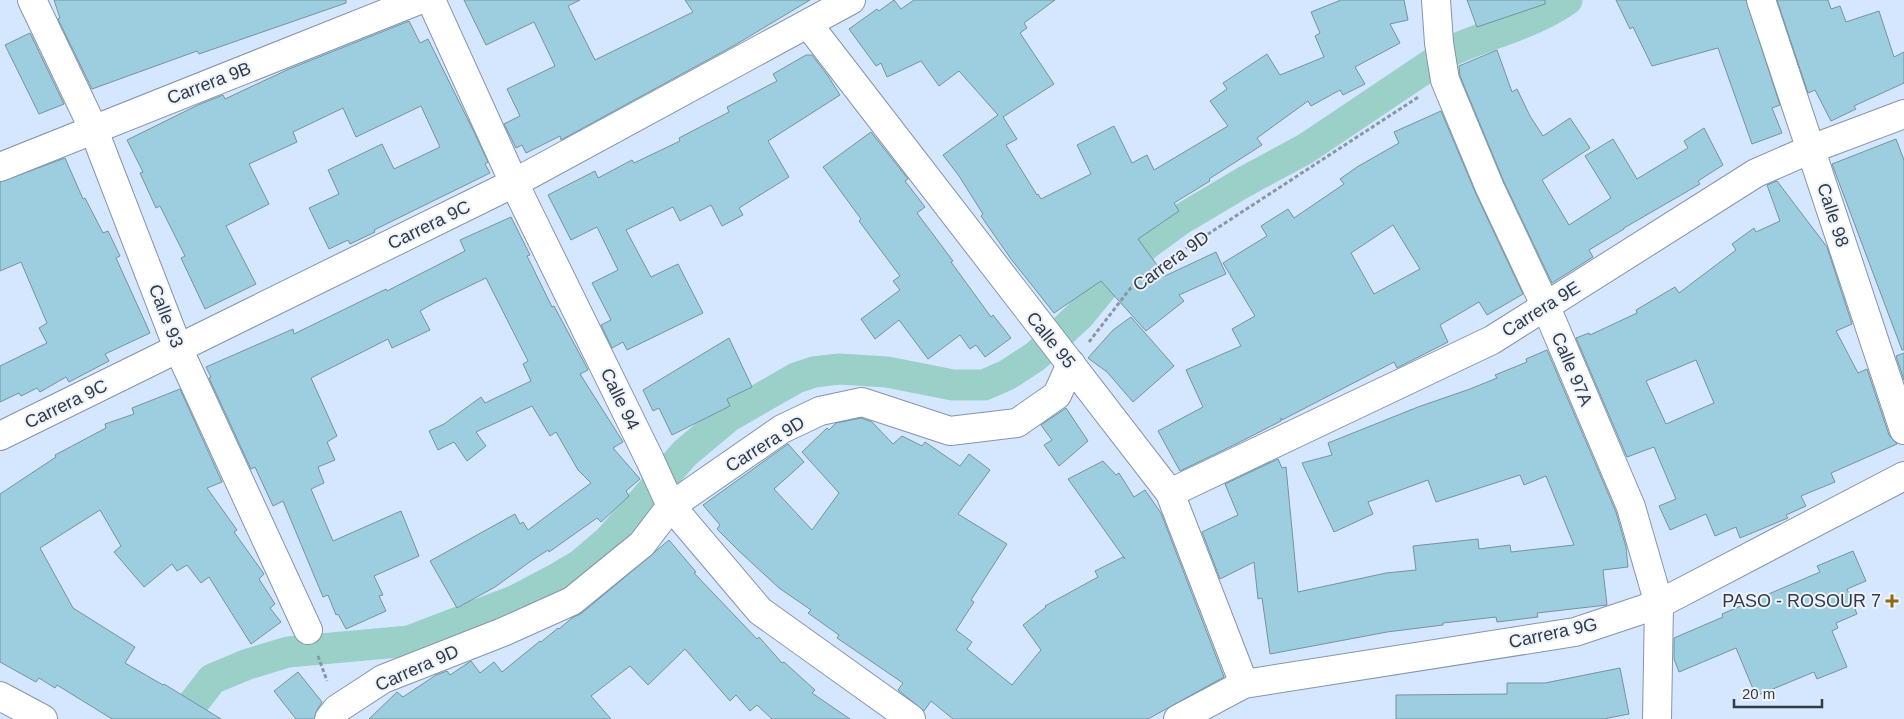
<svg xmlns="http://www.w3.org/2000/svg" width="1904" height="719" font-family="Helvetica,sans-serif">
<rect width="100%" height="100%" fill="#d5e7fe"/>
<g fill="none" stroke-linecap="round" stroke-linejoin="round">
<!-- canal -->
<path stroke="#9bd0c9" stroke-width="31" d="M 181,719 L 212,679 L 248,664 L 288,652 L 409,641 L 516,600 L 554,580 L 581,564 L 609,540 L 685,453 L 728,417 L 796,378 L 814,372 L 839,369 L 887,372 L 953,385 L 984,385 L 1007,375 L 1036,356 L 1080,315 L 1102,288 L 1147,244 L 1180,220 L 1244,182 L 1305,149 L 1451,51 C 1488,34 1535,23 1567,0"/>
</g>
<!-- building -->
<g fill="#9dcedf" stroke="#75939d" fill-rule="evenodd">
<path d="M 54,0 L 346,0 L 346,3 L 199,54 L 197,51 L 92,89 L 58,19 L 60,18 Z"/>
<path d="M 464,0 L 580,0 L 568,6 L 595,60 L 693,12 L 685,0 L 810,0 L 735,45 L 561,140 L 560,136 L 526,153 L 522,145 L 516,148 L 504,124 L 520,116 L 507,89 L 555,66 L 534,22 L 486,45 Z"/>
<path d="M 894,0 L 901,9 L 914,0 L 1055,0 L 1024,23 L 1027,28 L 1020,33 L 1054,84 L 1003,117 L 1017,139 L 1006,145 L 1037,195 L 1038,194 L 1041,199 L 1091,174 L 1077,145 L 1114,126 L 1132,163 L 1147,155 L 1154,170 L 1228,126 L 1210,101 L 1227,89 L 1223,83 L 1267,54 L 1280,75 L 1324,57 L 1315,36 L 1320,33 L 1311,12 L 1341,0 L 1404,0 L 1408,20 L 1390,24 L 1400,43 L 1355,67 L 1365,84 L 1343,95 L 1340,90 L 1311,106 L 1308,101 L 1257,138 L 1262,145 L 1209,179 L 1210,181 L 1174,203 L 1179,211 L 1138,239 L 1165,276 L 1216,252 L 1226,274 L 1179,295 L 1184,301 L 1146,331 L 1101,281 L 1054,313 L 1011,259 L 981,216 L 983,214 L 959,176 L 943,155 L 998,115 L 959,71 L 939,86 L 921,61 L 887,77 L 881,63 L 876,66 L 849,29 L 877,9 L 879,11 Z"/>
<path d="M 1467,0 L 1545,0 L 1545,4 L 1477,27 Z"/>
<path d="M 1616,0 L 1746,0 L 1780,105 L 1772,108 L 1782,133 L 1752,144 L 1718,48 L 1652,66 L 1633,27 L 1630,29 Z"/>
<path d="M 1777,0 L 1828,0 L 1831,9 L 1840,6 L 1846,22 L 1879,11 L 1894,57 L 1904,52 L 1904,83 L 1854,106 L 1856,109 L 1831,121 L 1815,90 L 1808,93 Z"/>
<path d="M 409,21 L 420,43 L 428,39 L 474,132 L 488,162 L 485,164 L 490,173 L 374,230 L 375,232 L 350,244 L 348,240 L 329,249 L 309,208 L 339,194 L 328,170 L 382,144 L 394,169 L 440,147 L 421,106 L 356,137 L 343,108 L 293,132 L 297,142 L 249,164 L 269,204 L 226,226 L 256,284 L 205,309 L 181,258 L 185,256 L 160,206 L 156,208 L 140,173 L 143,172 L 127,140 L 198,105 L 223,95 L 225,99 L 289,69 Z"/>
<path d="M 30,33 L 64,104 L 39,114 L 5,45 Z"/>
<path d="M 1497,50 L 1512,92 L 1517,89 L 1530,116 L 1543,136 L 1570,118 L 1590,148 L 1542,180 L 1569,225 L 1611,198 L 1585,156 L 1613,139 L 1637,179 L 1688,148 L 1684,141 L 1704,128 L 1723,165 L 1698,181 L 1700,184 L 1624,228 L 1624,229 L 1589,250 L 1593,257 L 1552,283 L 1504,182 L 1460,76 L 1459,66 Z"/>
<path d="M 806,55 L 812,55 L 828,76 L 840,95 L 768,141 L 789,177 L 739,208 L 743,215 L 722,226 L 711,205 L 680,221 L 673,207 L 626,230 L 651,277 L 678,264 L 703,313 L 627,350 L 623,342 L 612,348 L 601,325 L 611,320 L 592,283 L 618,270 L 597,227 L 571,240 L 548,195 L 595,171 L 598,178 L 632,160 L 634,163 L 680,141 L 679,138 L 729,112 L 727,107 L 777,81 L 773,74 Z"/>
<path d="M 1441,111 L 1476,194 L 1523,294 L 1487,315 L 1479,302 L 1440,325 L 1448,342 L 1397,368 L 1394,362 L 1282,420 L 1281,418 L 1281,421 L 1238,443 L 1180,471 L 1158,431 L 1203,407 L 1186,370 L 1241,346 L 1232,329 L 1255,316 L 1223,263 L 1267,236 L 1261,226 L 1288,209 L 1294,218 L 1344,184 L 1340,179 L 1357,167 L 1399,143 L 1394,132 ZM 1393,225 L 1420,269 L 1374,294 L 1351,253 Z"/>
<path d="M 871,132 L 908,179 L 905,181 L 925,207 L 917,213 L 953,261 L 951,262 L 991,317 L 993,315 L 1011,338 L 985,357 L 976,345 L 970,349 L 960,335 L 928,359 L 899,320 L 875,339 L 861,319 L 900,290 L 893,281 L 900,276 L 859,221 L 861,219 L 823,167 Z"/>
<path d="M 1896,139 L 1904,160 L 1904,350 L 1902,350 L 1832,164 Z"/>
<path d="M 65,158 L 83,199 L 85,198 L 103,233 L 108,231 L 120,256 L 116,258 L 150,333 L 105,354 L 109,361 L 69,382 L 66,377 L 40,392 L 37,388 L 21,396 L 19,393 L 0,402 L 0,366 L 47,343 L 39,328 L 47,323 L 21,262 L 0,271 L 0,182 Z"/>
<path d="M 1777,181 L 1827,247 L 1852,324 L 1836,331 L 1858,373 L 1867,369 L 1889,435 L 1897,444 L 1831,473 L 1835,482 L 1801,496 L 1806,506 L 1786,515 L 1788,518 L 1740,538 L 1736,527 L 1715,536 L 1706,514 L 1670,530 L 1659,506 L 1676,499 L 1654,447 L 1627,457 L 1576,338 L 1589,333 L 1590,335 L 1637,313 L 1636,310 L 1675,287 L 1679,293 L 1736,250 L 1732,244 L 1754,228 L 1756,232 L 1780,221 L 1767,185 ZM 1696,360 L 1714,403 L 1666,424 L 1646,381 Z"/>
<path d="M 511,217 L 530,255 L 527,256 L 552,307 L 554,306 L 584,362 L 588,370 L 580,374 L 623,442 L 613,448 L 640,479 L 626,491 L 629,496 L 601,522 L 597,518 L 549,552 L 548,550 L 531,561 L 495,587 L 457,608 L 430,561 L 515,514 L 520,524 L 523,522 L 528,530 L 591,483 L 578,470 L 556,432 L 550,436 L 532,406 L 476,432 L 486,446 L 467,461 L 454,442 L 438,450 L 429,431 L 444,424 L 481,397 L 485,403 L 531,381 L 523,364 L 528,361 L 486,278 L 434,303 L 420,311 L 430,330 L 392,348 L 388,339 L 311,378 L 337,436 L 327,442 L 335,460 L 318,467 L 324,483 L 311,489 L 333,541 L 401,511 L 419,556 L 374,576 L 383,595 L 379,596 L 386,611 L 346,629 L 338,614 L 336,615 L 328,595 L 323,597 L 283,501 L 273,506 L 255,467 L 251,469 L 209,378 L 211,377 L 206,367 L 293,329 L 294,334 L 386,289 L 387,291 L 465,251 L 460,240 Z"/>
<path d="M 1131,317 L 1174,366 L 1133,402 L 1107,372 L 1088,358 L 1113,330 Z"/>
<path d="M 729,338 L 752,387 L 727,399 L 730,406 L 672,435 L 659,408 L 653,411 L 643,390 Z"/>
<path d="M 1547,350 L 1616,512 L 1626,547 L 1628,567 L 1603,570 L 1607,605 L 1537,613 L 1538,617 L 1497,622 L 1496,617 L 1443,623 L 1443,625 L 1387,632 L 1270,654 L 1262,598 L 1258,599 L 1254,562 L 1220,579 L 1202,532 L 1238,515 L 1225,484 L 1278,459 L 1282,468 L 1286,467 L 1298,592 L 1386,573 L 1416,570 L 1413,546 L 1478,539 L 1479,549 L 1510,545 L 1511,552 L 1574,545 L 1546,476 L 1524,485 L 1520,475 L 1436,502 L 1428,480 L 1368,502 L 1373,514 L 1334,532 L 1302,463 L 1332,455 L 1328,443 L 1418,407 L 1470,389 L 1497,378 L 1495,375 L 1527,362 L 1526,359 Z"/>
<path d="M 1904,353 L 1904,380 L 1896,356 Z"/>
<path d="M 180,389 L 222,482 L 207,488 L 237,530 L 234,532 L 264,574 L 259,579 L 275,604 L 270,608 L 281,622 L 251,644 L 209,577 L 201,583 L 187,565 L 177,571 L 172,564 L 144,587 L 114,552 L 121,546 L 100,510 L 40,548 L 73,608 L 135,647 L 125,663 L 163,685 L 164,684 L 221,719 L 112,719 L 57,685 L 55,688 L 39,678 L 36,682 L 0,662 L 0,494 L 56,457 L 55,455 L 106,428 L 105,424 L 134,414 L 132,408 Z"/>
<path d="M 1066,408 L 1088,441 L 1059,466 L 1044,445 L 1052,440 L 1041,425 Z"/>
<path d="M 861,418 L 872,422 L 893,444 L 902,436 L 922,446 L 925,442 L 960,466 L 969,454 L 990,470 L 958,514 L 1007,544 L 971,600 L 974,602 L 956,630 L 972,642 L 967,649 L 1012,685 L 1041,650 L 1023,625 L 1046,607 L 1045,606 L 1098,577 L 1095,571 L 1123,557 L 1125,559 L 1068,479 L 1103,461 L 1116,475 L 1119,473 L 1134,497 L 1145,490 L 1161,513 L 1224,677 L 1148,719 L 953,719 L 931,701 L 924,711 L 898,690 L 903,683 L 837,638 L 839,635 L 808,613 L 811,610 L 779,588 L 739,551 L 717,529 L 720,525 L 703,505 L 788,444 L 804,462 L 774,489 L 812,530 L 839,493 L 802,452 L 827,428 L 829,430 L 836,423 Z"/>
<path d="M 669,540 L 696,572 L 694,573 L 757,639 L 759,637 L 782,663 L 784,662 L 815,690 L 812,693 L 850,719 L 772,719 L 757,705 L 750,711 L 736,695 L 730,701 L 685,649 L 648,685 L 630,666 L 591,696 L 611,719 L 369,719 L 397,692 L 403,697 L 436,675 L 447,671 L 450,675 L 471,661 L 480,673 L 494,662 L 502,672 L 540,641 L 541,642 L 558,628 L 559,629 L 572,618 L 582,613 Z"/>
<path d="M 1853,551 L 1866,581 L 1847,589 L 1857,614 L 1836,623 L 1838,628 L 1832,631 L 1847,667 L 1817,679 L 1814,672 L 1756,696 L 1736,648 L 1679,672 L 1674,659 L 1674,638 L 1723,617 L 1722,614 L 1820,572 L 1817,566 Z"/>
<path d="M 1620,668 L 1629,714 L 1603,719 L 1396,719 L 1396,695 L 1507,694 L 1507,683 L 1545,683 Z"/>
<path d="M 298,672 L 322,702 L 317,710 L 314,719 L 296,719 L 274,691 Z"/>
</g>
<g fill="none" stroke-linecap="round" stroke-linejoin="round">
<defs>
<g id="street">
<path d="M 32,0 L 93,128 L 178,348 L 308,630"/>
<path d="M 431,0 L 514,183 L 650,460 L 671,506 L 760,611 L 911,719"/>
<path d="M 1436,0 L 1439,43 L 1445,80 L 1490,188 L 1546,307 L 1631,507 L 1659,604 L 1657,719"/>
<path d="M 1761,0 L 1904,430"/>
<path d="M 808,24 L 1170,493 L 1244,684"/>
<path d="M 0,167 L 419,0"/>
<path d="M 0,436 L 514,183 L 851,0"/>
<path d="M 1170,493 L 1492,340 L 1756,173 L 1811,149 L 1904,114"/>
<path d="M 329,719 L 337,709 L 383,679 L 503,632 L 572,601 L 642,544 L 671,506 L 782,429 L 820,411 L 862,402 L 950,431 L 1017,423 L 1057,395 L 1071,364"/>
</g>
<g id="secondary">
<path d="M 0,696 L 43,719"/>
<path d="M 1178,719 L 1244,684 L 1575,632 L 1659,604 L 1904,476"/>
</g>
</defs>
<!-- street casing -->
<use href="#street" stroke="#8595ab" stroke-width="30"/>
<!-- secondary casing -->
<use href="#secondary" stroke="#8595ab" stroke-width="30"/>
<!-- path -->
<g stroke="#8996a6" stroke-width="3" stroke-dasharray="4 2.5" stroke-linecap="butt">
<path d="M 1089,342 L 1136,281 L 1420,96"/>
<path d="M 318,656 L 327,681"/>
</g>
<!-- street -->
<use href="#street" stroke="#fff" stroke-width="28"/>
<!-- secondary -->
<use href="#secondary" stroke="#fff" stroke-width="28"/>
</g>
<!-- markers -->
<path fill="#906910" stroke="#ecf3fc" stroke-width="2" d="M1889.5 593.5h5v5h5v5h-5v5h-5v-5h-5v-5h5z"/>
<g text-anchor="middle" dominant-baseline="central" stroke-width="4" stroke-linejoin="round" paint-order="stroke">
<!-- street labels -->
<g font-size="18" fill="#343b44" stroke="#ecf3fc">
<text transform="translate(209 83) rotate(-21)">Carrera 9B</text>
<text transform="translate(1833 215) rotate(72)">Calle 98</text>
<text transform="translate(429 225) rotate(-26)">Carrera 9C</text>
<text transform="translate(1171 261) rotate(-36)">Carrera 9D</text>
<text transform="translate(1541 309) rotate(-32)">Carrera 9E</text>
<text transform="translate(166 316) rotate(69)">Calle 93</text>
<text transform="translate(1051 340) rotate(51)">Calle 95</text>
<text transform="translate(1572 369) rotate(67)">Calle 97A</text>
<text transform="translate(620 399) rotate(64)">Calle 94</text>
<text transform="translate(66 404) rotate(-26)">Carrera 9C</text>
<text transform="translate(765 444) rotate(-32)">Carrera 9D</text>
<text transform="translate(1553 633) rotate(-12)">Carrera 9G</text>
<text transform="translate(417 668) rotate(-24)">Carrera 9D</text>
</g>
<!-- poi labels -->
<g font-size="18" fill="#343b44" stroke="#ecf3fc" text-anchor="end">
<text x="1881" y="601">PASO - ROSOUR 7</text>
</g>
</g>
<!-- scale -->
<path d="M1734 699v8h88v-8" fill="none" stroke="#343b44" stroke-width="2.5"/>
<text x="1742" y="699" font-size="15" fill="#343b44" stroke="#ecf3fc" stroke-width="4" paint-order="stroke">20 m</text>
</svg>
